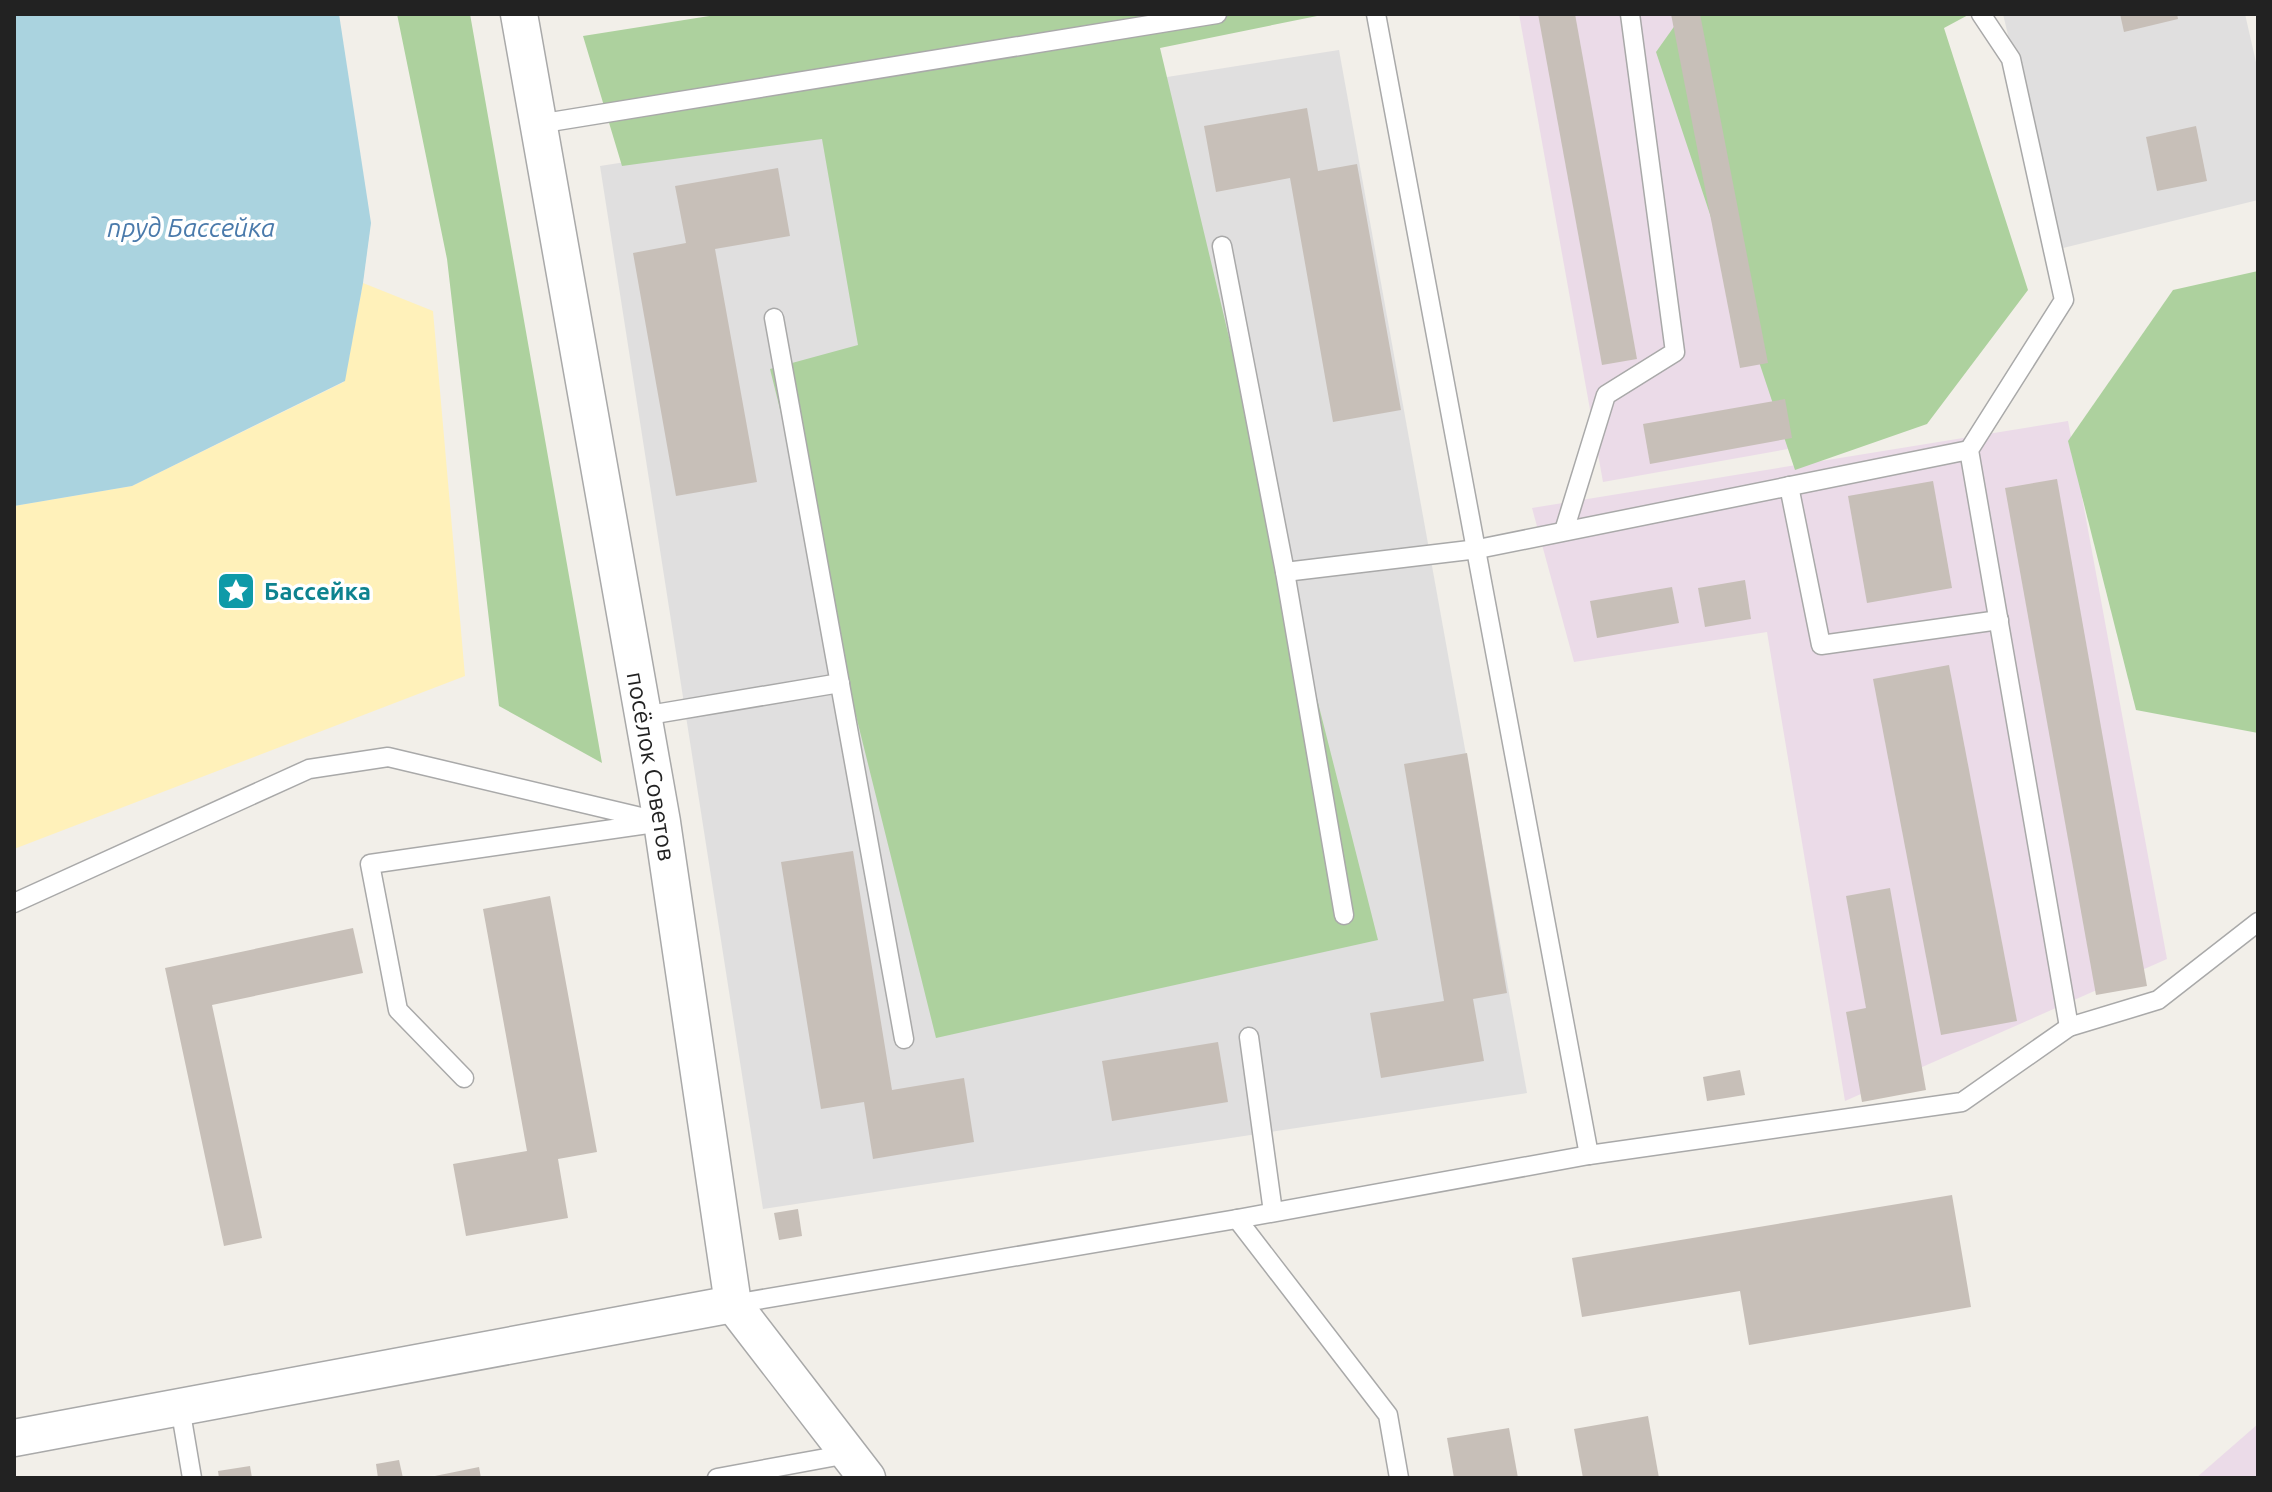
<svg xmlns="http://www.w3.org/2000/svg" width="2272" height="1492" font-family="Ubuntu,sans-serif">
<rect width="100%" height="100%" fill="#f2efe9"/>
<!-- residential -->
<g fill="#e0dfdf">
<path d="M 2003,14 L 2245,14 L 2258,71 L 2258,200 L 2059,249 Z"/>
<path d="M 1339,50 L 1527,1093 L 763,1209 L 600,166 Z"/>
</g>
<!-- industrial -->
<g fill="#ebdbe8">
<path d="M 1519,14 L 1728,14 L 1805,446 L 1603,482 Z"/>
<path d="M 2068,421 L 2167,959 L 1845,1101 L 1767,632 L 1574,662 L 1532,508 Z"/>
<path d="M 2258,1424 L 2258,1478 L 2196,1478 Z"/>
</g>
<!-- forest -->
<g fill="#add19e">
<path d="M 397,14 L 470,14 L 602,763 L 499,706 L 447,259 Z"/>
<path d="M 722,14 L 1327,14 L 1160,48 L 1285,572 L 1378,940 L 936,1038 L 770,369 L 858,345 L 822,139 L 622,166 L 583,36 Z"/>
<path d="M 1683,14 L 1970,14 L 1944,28 L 2028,290 L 1927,424 L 1795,470 L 1656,52 Z"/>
<path d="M 2258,271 L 2258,733 L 2136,710 L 2068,441 L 2173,290 Z"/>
</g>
<!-- sand -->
<path fill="#fff1ba" d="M 363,283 L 433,311 L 465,676 L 14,849 L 14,506 L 132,486 L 344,382 Z"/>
<!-- water -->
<path fill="#aad3df" d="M 14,14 L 339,14 L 371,223 L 363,283 L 345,381 L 132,486 L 14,506 Z"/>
<!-- building -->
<g fill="#c7bfb8">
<path d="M 1538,14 L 1575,14 L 1637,359 L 1602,365 Z"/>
<path d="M 1671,14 L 1700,14 L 1768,363 L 1740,368 Z"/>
<path d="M 2120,14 L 2177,14 L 2178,19 L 2124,32 Z"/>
<path d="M 1307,108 L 1318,171 L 1357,164 L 1401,410 L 1333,422 L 1290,178 L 1216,192 L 1204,126 Z"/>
<path d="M 2196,126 L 2207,181 L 2157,191 L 2146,137 Z"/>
<path d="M 778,168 L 790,236 L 715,249 L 757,482 L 676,496 L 633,253 L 686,243 L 675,186 Z"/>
<path d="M 1785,399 L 1792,438 L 1650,464 L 1643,424 Z"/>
<path d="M 2057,479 L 2147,986 L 2096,995 L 2005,488 Z"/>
<path d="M 1933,481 L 1952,588 L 1867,603 L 1848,496 Z"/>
<path d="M 1745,580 L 1751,619 L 1705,627 L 1698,588 Z"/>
<path d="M 1672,587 L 1679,623 L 1597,638 L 1590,601 Z"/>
<path d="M 1949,665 L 2017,1021 L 1941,1035 L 1873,679 Z"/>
<path d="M 1467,753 L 1507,993 L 1473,999 L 1484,1061 L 1381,1078 L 1370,1013 L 1444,1001 L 1404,764 Z"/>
<path d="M 853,851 L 892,1090 L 964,1078 L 974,1142 L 873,1159 L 864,1102 L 821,1109 L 781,862 Z"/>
<path d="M 1890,888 L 1926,1090 L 1862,1102 L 1846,1012 L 1866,1008 L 1846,896 Z"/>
<path d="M 550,896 L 597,1152 L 558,1159 L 568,1218 L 466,1236 L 453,1164 L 527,1151 L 483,909 Z"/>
<path d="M 353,928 L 363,973 L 212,1005 L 262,1238 L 224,1246 L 165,968 Z"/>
<path d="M 1218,1042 L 1228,1102 L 1112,1121 L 1102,1061 Z"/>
<path d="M 1740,1070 L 1745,1095 L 1707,1101 L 1703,1077 Z"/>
<path d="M 1952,1195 L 1971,1307 L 1749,1345 L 1740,1291 L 1582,1317 L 1572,1258 Z"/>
<path d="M 798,1209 L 802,1236 L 779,1240 L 774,1213 Z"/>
<path d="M 1648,1416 L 1659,1478 L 1583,1478 L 1574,1429 Z"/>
<path d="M 1509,1428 L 1518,1478 L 1454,1478 L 1447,1438 Z"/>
<path d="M 399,1460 L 403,1478 L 378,1478 L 376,1464 Z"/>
<path d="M 250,1466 L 252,1478 L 219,1478 L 218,1471 Z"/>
<path d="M 479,1467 L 481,1478 L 430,1478 L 430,1477 Z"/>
</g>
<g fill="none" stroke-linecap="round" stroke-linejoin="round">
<defs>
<g id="lane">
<path d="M 1376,14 L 1589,1155"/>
<path d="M 1981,14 L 2011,59 L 2064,300 L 1969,450 L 2069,1027"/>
<path d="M 538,124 L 1217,14"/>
<path d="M 1222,246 L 1285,572 L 1344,915"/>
<path d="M 774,318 L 904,1039"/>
<path d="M 1789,486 L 1821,645 L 1999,620"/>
<path d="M 1564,531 L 1606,395 L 1675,352 L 1630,14"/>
<path d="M 1285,572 L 1478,549 L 1969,450"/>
<path d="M 643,716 L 840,683"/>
<path d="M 14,903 L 309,769 L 388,757 L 662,822 L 370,864 L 398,1010 L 464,1078"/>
<path d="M 1249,1037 L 1273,1212"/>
<path d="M 1237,1219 L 1388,1415 L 1399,1478"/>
<path d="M 733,1304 L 1237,1219 L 1589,1155 L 1962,1102 L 2069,1027 L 2158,1000 L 2258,922"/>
<path d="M 180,1407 L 192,1478"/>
<path d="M 717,1478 L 848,1454"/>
</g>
<g id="street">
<path id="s1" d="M 519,14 L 662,822 L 733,1304 L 867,1478"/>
<path d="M 14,1438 L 733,1304"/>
</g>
</defs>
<!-- lane casing -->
<use href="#lane" stroke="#a9a9a9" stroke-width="21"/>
<!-- street casing -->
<use href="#street" stroke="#a9a9a9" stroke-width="39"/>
<!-- lane -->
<use href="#lane" stroke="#fff" stroke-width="18"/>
<!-- street -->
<use href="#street" stroke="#fff" stroke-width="36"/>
</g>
<!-- icons -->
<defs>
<symbol id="sight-square" viewBox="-11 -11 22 22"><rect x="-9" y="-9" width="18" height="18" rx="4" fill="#0f9aa8" stroke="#fff"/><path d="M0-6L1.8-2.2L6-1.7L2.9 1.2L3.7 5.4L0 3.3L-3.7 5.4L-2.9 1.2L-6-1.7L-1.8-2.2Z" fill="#fff"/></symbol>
</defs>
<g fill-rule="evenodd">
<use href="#sight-square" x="214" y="569" width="44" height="44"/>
</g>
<g text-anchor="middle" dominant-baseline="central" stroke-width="7" stroke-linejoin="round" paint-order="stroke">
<!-- culture labels -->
<g font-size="24" font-weight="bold" fill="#0d838f" stroke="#fff" text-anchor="start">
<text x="264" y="591">Бассейка</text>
</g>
<!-- street labels -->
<g font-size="24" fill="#222" stroke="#fff">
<text stroke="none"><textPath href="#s1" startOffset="764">посёлок Советов</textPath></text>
</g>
<!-- water labels -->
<g font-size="26" font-style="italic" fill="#4a7aab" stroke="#fff">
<text x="191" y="227">пруд Бассейка</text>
</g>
</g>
<!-- border -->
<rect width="2272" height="1492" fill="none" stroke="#222222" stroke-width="32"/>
</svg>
